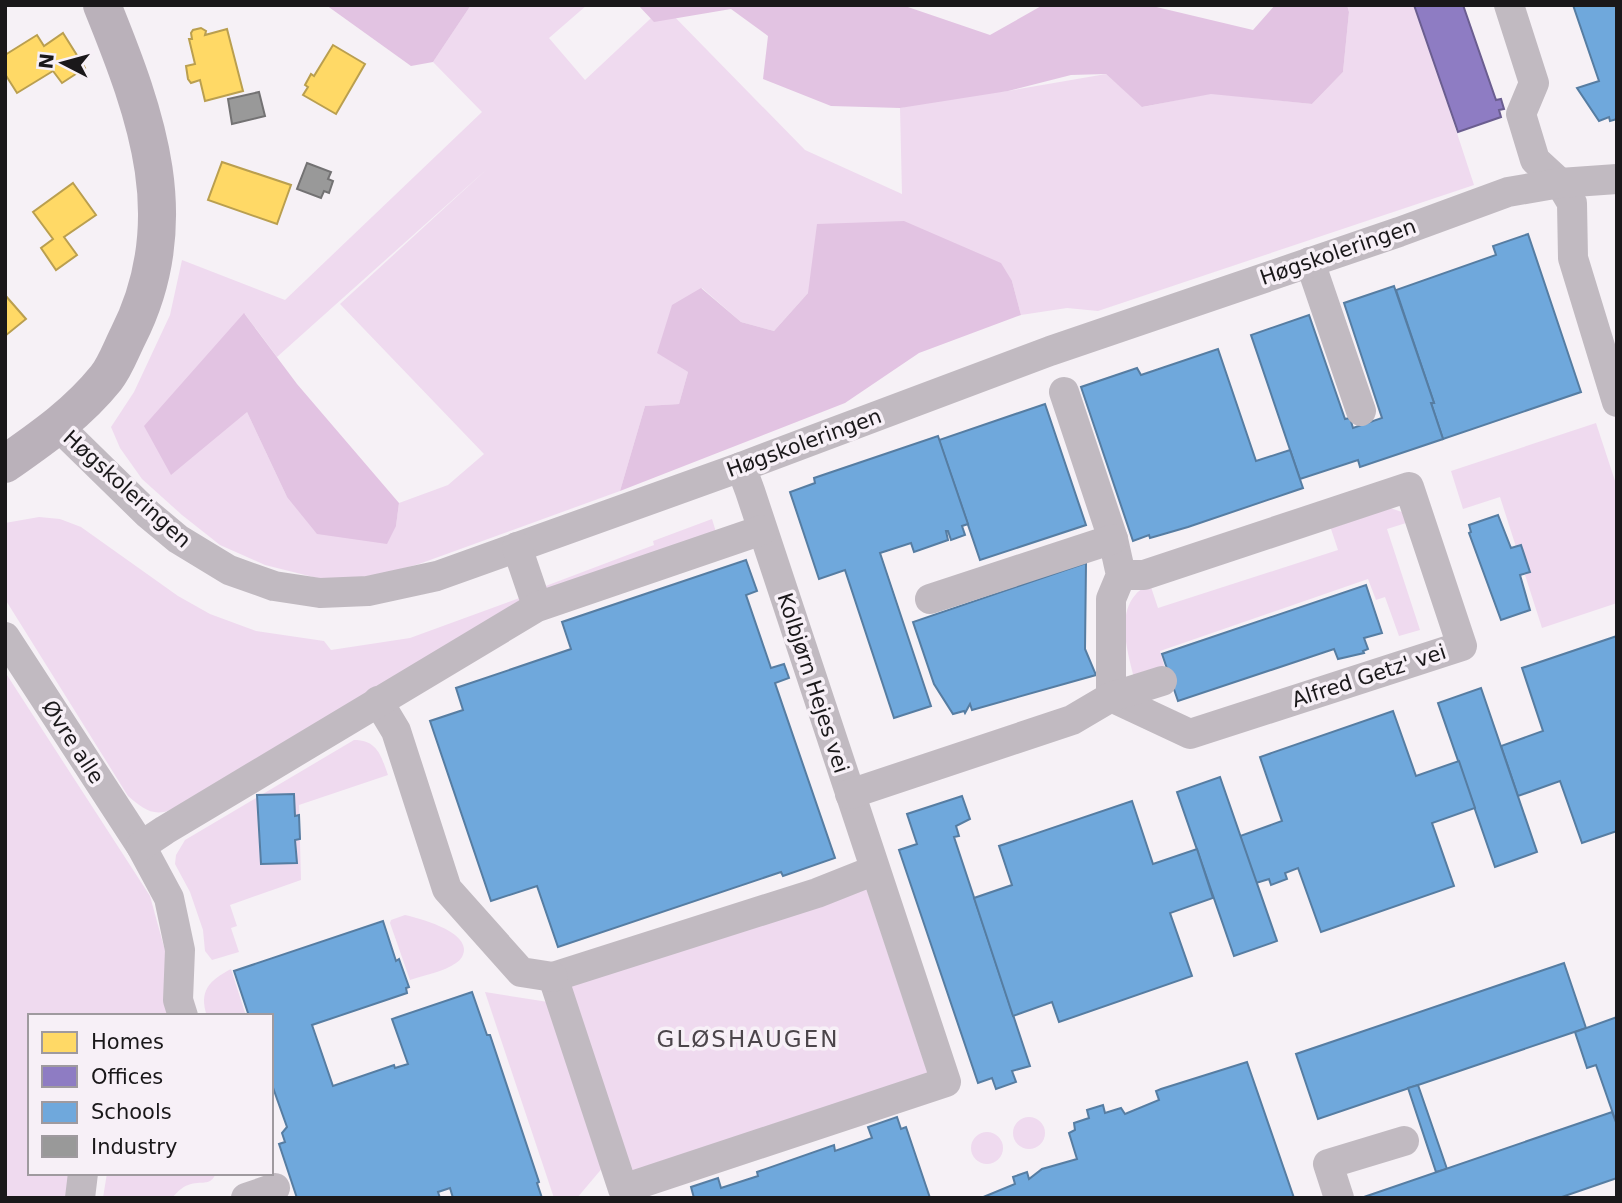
<svg xmlns="http://www.w3.org/2000/svg" width="1622" height="1203" font-family="'DejaVu Sans',sans-serif">
<rect width="100%" height="100%" fill="#f6f1f6"/>
<!-- green -->
<g fill="#efdaef" fill-rule="evenodd">
<path d="M 471,5 L 587,5 L 549,38 L 585,80 L 664,6 L 805,150 L 902,194 L 900,108 L 951,96 L 1008,91 L 1106,74 L 1143,107 L 1217,92 L 1218,94 L 1312,104 L 1343,72 L 1349,12 L 1347,5 L 1415,5 L 1474,185 L 1098,311 L 1067,308 L 1021,315 L 1012,281 L 808,293 L 774,331 L 741,322 L 702,288 L 658,353 L 688,372 L 679,404 L 645,406 L 620,491 L 419,564 L 369,578 L 317,578 L 265,565 L 220,545 L 182,515 L 142,479 L 120,448 L 111,427 L 134,392 L 170,315 L 182,260 L 285,300 L 482,112 L 433,62 ZM 487,169 L 340,304 L 484,454 L 448,485 L 399,503 L 396,526 L 287,497 L 247,412 L 245,314 L 277,357 Z"/>
<path d="M 1596,423 L 1617,487 L 1617,603 L 1542,628 L 1500,497 L 1463,509 L 1451,471 Z"/>
<path d="M 1390,508 L 1402,512 L 1406,523 L 1387,529 L 1420,630 L 1399,636 L 1385,597 L 1376,600 L 1368,579 L 1160,651 L 1165,669 L 1134,678 C 1128,653 1116,616 1136,594 C 1139,590 1146,587 1150,584 L 1158,608 L 1338,550 L 1330,526 Z"/>
<path d="M 39,517 L 60,519 L 81,527 L 178,596 L 210,614 L 256,631 L 324,641 L 331,650 L 410,638 L 522,597 L 524,600 L 172,809 C 154,818 142,808 128,796 L 5,599 L 5,523 Z"/>
<path d="M 712,519 L 716,532 L 545,591 L 543,587 L 654,545 L 653,541 Z"/>
<path d="M 5,672 L 150,896 L 183,1016 L 30,1016 L 30,1173 L 83,1173 L 80,1198 L 5,1198 Z"/>
<path d="M 354,740 C 377,740 381,755 388,775 L 299,805 L 301,880 L 230,905 L 237,926 L 231,928 L 239,952 L 212,960 L 205,951 L 203,930 L 190,892 L 175,864 L 176,855 L 185,840 Z"/>
<path d="M 866,887 L 929,1077 L 631,1176 L 568,986 Z"/>
<path d="M 405,915 C 421,919 463,930 464,949 C 464,955 461,960 456,963 C 444,972 424,975 410,980 L 390,923 L 391,920 Z"/>
<path d="M 231,969 L 246,1016 L 207,1016 C 198,991 210,980 231,969 Z"/>
<path d="M 485,992 L 548,1002 L 604,1166 L 577,1198 L 554,1198 Z"/>
<circle cx="1029" cy="1133" r="16"/>
<circle cx="987" cy="1148" r="16"/>
<path d="M 107,1173 L 216,1173 C 211,1186 203,1181 191,1184 C 183,1186 178,1191 172,1198 L 103,1198 Z"/>
</g>
<!-- forest -->
<g fill="#e2c3e2">
<path d="M 326,5 L 471,5 L 433,62 L 411,66 Z"/>
<path d="M 638,5 L 902,5 L 990,35 L 1043,5 L 1148,5 L 1253,30 L 1275,5 L 1347,5 L 1349,12 L 1343,72 L 1312,104 L 1211,94 L 1142,107 L 1106,74 L 1071,75 L 1008,91 L 900,108 L 831,106 L 763,79 L 768,36 L 731,9 L 654,22 Z"/>
<path d="M 904,221 L 1001,263 L 1012,281 L 1021,315 L 919,353 L 845,403 L 620,491 L 645,406 L 679,404 L 688,372 L 657,353 L 672,305 L 701,288 L 741,322 L 774,331 L 808,293 L 817,224 Z"/>
<path d="M 244,313 L 297,384 L 399,503 L 396,526 L 387,544 L 317,534 L 287,497 L 247,412 L 171,475 L 144,426 Z"/>
</g>
<!-- homes -->
<g fill="#ffd966" stroke="#ba9f4f" stroke-width="2">
<path d="M 201,28 L 206,31 L 205,35 L 227,29 L 243,91 L 205,101 L 200,80 L 191,83 L 188,79 L 186,66 L 195,64 L 189,39 L 192,39 L 191,33 L 193,30 Z"/>
<path d="M 63,33 L 85,68 L 62,83 L 53,71 L 17,93 L 5,74 L 5,55 L 37,35 L 44,46 Z"/>
<path d="M 333,45 L 365,64 L 336,114 L 303,95 L 308,87 L 305,85 L 311,74 L 314,76 Z"/>
<path d="M 222,162 L 291,185 L 277,224 L 208,200 Z"/>
<path d="M 73,183 L 96,215 L 64,237 L 77,255 L 56,270 L 41,248 L 53,239 L 33,212 Z"/>
<path d="M 5,295 L 26,319 L 5,336 Z"/>
</g>
<!-- offices -->
<path fill="#8e7cc3" stroke="#6b5e90" stroke-width="2" d="M 1414,5 L 1463,5 L 1496,100 L 1501,99 L 1504,109 L 1499,110 L 1501,117 L 1458,132 Z"/>
<!-- schools -->
<g fill="#6fa8dc" stroke="#567da2" stroke-width="2">
<path d="M 1573,5 L 1617,5 L 1617,119 L 1610,121 L 1609,117 L 1599,121 L 1577,88 L 1599,81 Z"/>
<path d="M 1528,234 L 1581,392 L 1443,439 L 1431,403 L 1434,403 L 1396,290 L 1496,255 L 1493,246 Z"/>
<path d="M 1394,286 L 1434,403 L 1431,403 L 1443,439 L 1360,467 L 1358,460 L 1300,479 L 1251,335 L 1309,315 L 1345,419 L 1350,418 L 1353,428 L 1382,418 L 1344,303 Z"/>
<path d="M 1218,349 L 1256,461 L 1290,450 L 1303,488 L 1188,527 L 1150,538 L 1149,535 L 1133,541 L 1081,387 L 1137,368 L 1141,375 Z"/>
<path d="M 1045,404 L 1086,525 L 980,560 L 939,440 Z"/>
<path d="M 938,436 L 968,524 L 962,526 L 965,535 L 951,540 L 948,531 L 946,531 L 948,540 L 914,552 L 911,543 L 880,553 L 931,706 L 894,718 L 845,570 L 819,579 L 790,492 L 815,483 L 814,478 Z"/>
<path d="M 1498,515 L 1511,548 L 1521,545 L 1530,572 L 1520,575 L 1530,610 L 1501,620 L 1469,533 L 1471,532 L 1469,525 Z"/>
<path d="M 746,560 L 757,591 L 746,595 L 771,668 L 784,664 L 789,678 L 775,683 L 835,858 L 783,876 L 781,872 L 558,947 L 537,886 L 491,901 L 430,721 L 463,710 L 456,688 L 571,649 L 562,622 Z"/>
<path d="M 1086,563 L 1085,649 L 1096,675 L 972,710 L 970,704 L 965,713 L 964,711 L 953,714 L 934,684 L 913,622 Z"/>
<path d="M 1366,585 L 1382,633 L 1364,638 L 1368,649 L 1363,651 L 1364,653 L 1338,659 L 1334,649 L 1178,701 L 1162,654 Z"/>
<path d="M 1617,636 L 1617,831 L 1582,843 L 1560,781 L 1518,796 L 1501,746 L 1543,731 L 1522,668 Z"/>
<path d="M 1481,688 L 1537,852 L 1495,867 L 1438,703 Z"/>
<path d="M 1393,711 L 1416,776 L 1459,761 L 1475,808 L 1432,823 L 1454,886 L 1321,932 L 1298,868 L 1285,873 L 1287,879 L 1271,885 L 1269,879 L 1256,883 L 1240,836 L 1282,821 L 1260,757 Z"/>
<path d="M 1220,777 L 1277,941 L 1234,956 L 1177,792 Z"/>
<path d="M 294,794 L 295,816 L 299,815 L 300,839 L 295,840 L 297,863 L 261,864 L 257,795 Z"/>
<path d="M 962,796 L 970,819 L 956,826 L 959,836 L 954,837 L 1030,1066 L 1012,1071 L 1016,1082 L 996,1089 L 992,1078 L 978,1083 L 899,850 L 917,844 L 907,814 Z"/>
<path d="M 1132,801 L 1153,864 L 1197,849 L 1213,898 L 1170,913 L 1192,976 L 1059,1022 L 1052,1002 L 1013,1016 L 974,898 L 1012,885 L 999,846 Z"/>
<path d="M 383,921 L 396,961 L 399,959 L 409,987 L 406,988 L 407,993 L 312,1025 L 333,1086 L 394,1065 L 395,1068 L 408,1064 L 392,1019 L 472,992 L 487,1035 L 490,1035 L 539,1182 L 537,1183 L 542,1198 L 453,1198 L 450,1188 L 438,1192 L 440,1198 L 297,1198 L 279,1144 L 285,1142 L 282,1133 L 287,1127 L 271,1082 L 271,1016 L 249,1016 L 234,971 Z"/>
<path d="M 1564,963 L 1586,1028 L 1318,1119 L 1296,1054 Z"/>
<path d="M 1617,1017 L 1617,1125 L 1596,1065 L 1587,1068 L 1575,1032 Z"/>
<path d="M 1247,1062 L 1294,1198 L 981,1198 L 1015,1184 L 1013,1177 L 1027,1172 L 1029,1179 L 1042,1169 L 1077,1159 L 1069,1133 L 1075,1130 L 1074,1123 L 1089,1118 L 1087,1110 L 1103,1105 L 1105,1113 L 1121,1108 L 1125,1114 L 1159,1100 L 1156,1091 L 1161,1089 Z"/>
<path d="M 1418,1085 L 1447,1169 L 1436,1172 L 1408,1088 Z"/>
<path d="M 1612,1112 L 1617,1125 L 1617,1178 L 1559,1198 L 1361,1198 Z"/>
<path d="M 897,1117 L 901,1129 L 906,1127 L 930,1198 L 694,1198 L 691,1187 L 718,1178 L 721,1188 L 758,1176 L 757,1172 L 834,1145 L 835,1151 L 872,1138 L 868,1127 Z"/>
</g>
<!-- industry -->
<g fill="#999" stroke="#737273" stroke-width="2">
<path d="M 259,92 L 265,116 L 232,124 L 228,99 Z"/>
<path d="M 307,163 L 331,172 L 328,179 L 333,181 L 329,193 L 324,191 L 321,198 L 297,189 Z"/>
</g>
<g fill="none" stroke-linecap="round" stroke-linejoin="round">
<!-- minor -->
<g stroke="#c1bac1" stroke-width="30">
<path d="M 1509,5 L 1534,83 L 1521,114 L 1535,160 L 1560,183 L 1572,203 L 1573,258 L 1617,402"/>
<path d="M 1310,262 L 1361,411"/>
<path d="M 1064,392 L 1113,539 L 1121,575 L 1144,575 L 1409,487 L 1462,646 L 1190,734 L 1111,697 L 1111,599 L 1121,575"/>
<path d="M 58,426 L 148,514 L 178,539 L 229,570 L 274,586 L 320,593 L 368,591 L 437,576 L 741,467 L 1050,351 L 1399,232 L 1508,192 L 1560,183 L 1617,179"/>
<path d="M 741,467 L 750,491 L 946,1082 L 623,1189 L 553,977 L 817,893 L 875,870"/>
<path d="M 517,547 L 533,594"/>
<path d="M 930,599 L 1113,539"/>
<path d="M 5,637 L 141,846 L 169,898 L 180,950 L 178,1000 L 183,1016"/>
<path d="M 378,701 L 396,731 L 447,889 L 521,972 L 553,977"/>
<path d="M 850,794 L 1072,720 L 1111,697 L 1162,681"/>
<path d="M 141,846 L 165,830 L 537,607 L 762,530"/>
<path d="M 80,1198 L 83,1173"/>
<path d="M 246,1198 L 275,1188"/>
<path d="M 1339,1198 L 1328,1164 L 1404,1141"/>
</g>
<!-- major -->
<path stroke="#bab1ba" stroke-width="38" d="M 5,464 C 42,438 77,414 106,378 C 115,367 121,350 128,336 C 186,222 147,116 102,5"/>
</g>
<g text-anchor="middle" dominant-baseline="central" stroke-width="7" stroke-linejoin="round" paint-order="stroke">
<!-- street labels -->
<g font-size="21" fill="#1a181a" stroke="#f7f0f7">
<text transform="translate(1338 252) rotate(-19)">Høgskoleringen</text>
<text transform="translate(804 443) rotate(-20)">Høgskoleringen</text>
<text transform="translate(127 489) rotate(42)">Høgskoleringen</text>
<text transform="translate(1369 676) rotate(-18)">Alfred Getz' vei</text>
<text transform="translate(813 683) rotate(72)">Kolbjørn Hejes vei</text>
<text transform="translate(73 742) rotate(57)">Øvre alle</text>
</g>
<!-- neighbourhood labels -->
<g font-size="23" letter-spacing="2" fill="#4b454a" stroke="#f7f0f7">
<text x="748" y="1039">GLØSHAUGEN</text>
</g>
</g>
<!-- border -->
<rect width="1622" height="1203" fill="none" stroke="#1a181a" stroke-width="14"/>
<!-- legend -->
<rect x="28" y="1014" width="245" height="161" fill="#f7f0f7" stroke="#9f9a9f" stroke-width="2"/>
<rect x="42" y="1032" width="35" height="21" fill="#ffd966" stroke="#9f9a9f" stroke-width="2"/>
<text x="91" y="1049" font-size="21" fill="#1a181a">Homes</text>
<rect x="42" y="1066" width="35" height="21" fill="#8e7cc3" stroke="#9f9a9f" stroke-width="2"/>
<text x="91" y="1084" font-size="21" fill="#1a181a">Offices</text>
<rect x="42" y="1102" width="35" height="21" fill="#6fa8dc" stroke="#9f9a9f" stroke-width="2"/>
<text x="91" y="1119" font-size="21" fill="#1a181a">Schools</text>
<rect x="42" y="1136" width="35" height="21" fill="#999999" stroke="#9f9a9f" stroke-width="2"/>
<text x="91" y="1154" font-size="21" fill="#1a181a">Industry</text>
<!-- north arrow -->
<g transform="translate(63 63) rotate(276)" stroke="#f7f0f7" stroke-width="5" paint-order="stroke">
<path d="M0-5L12 26L0 18L-12 26Z" fill="#1a181a"/>
<text y="-10" font-size="19" font-weight="bold" text-anchor="middle" fill="#1a181a">N</text>
</g>
</svg>
